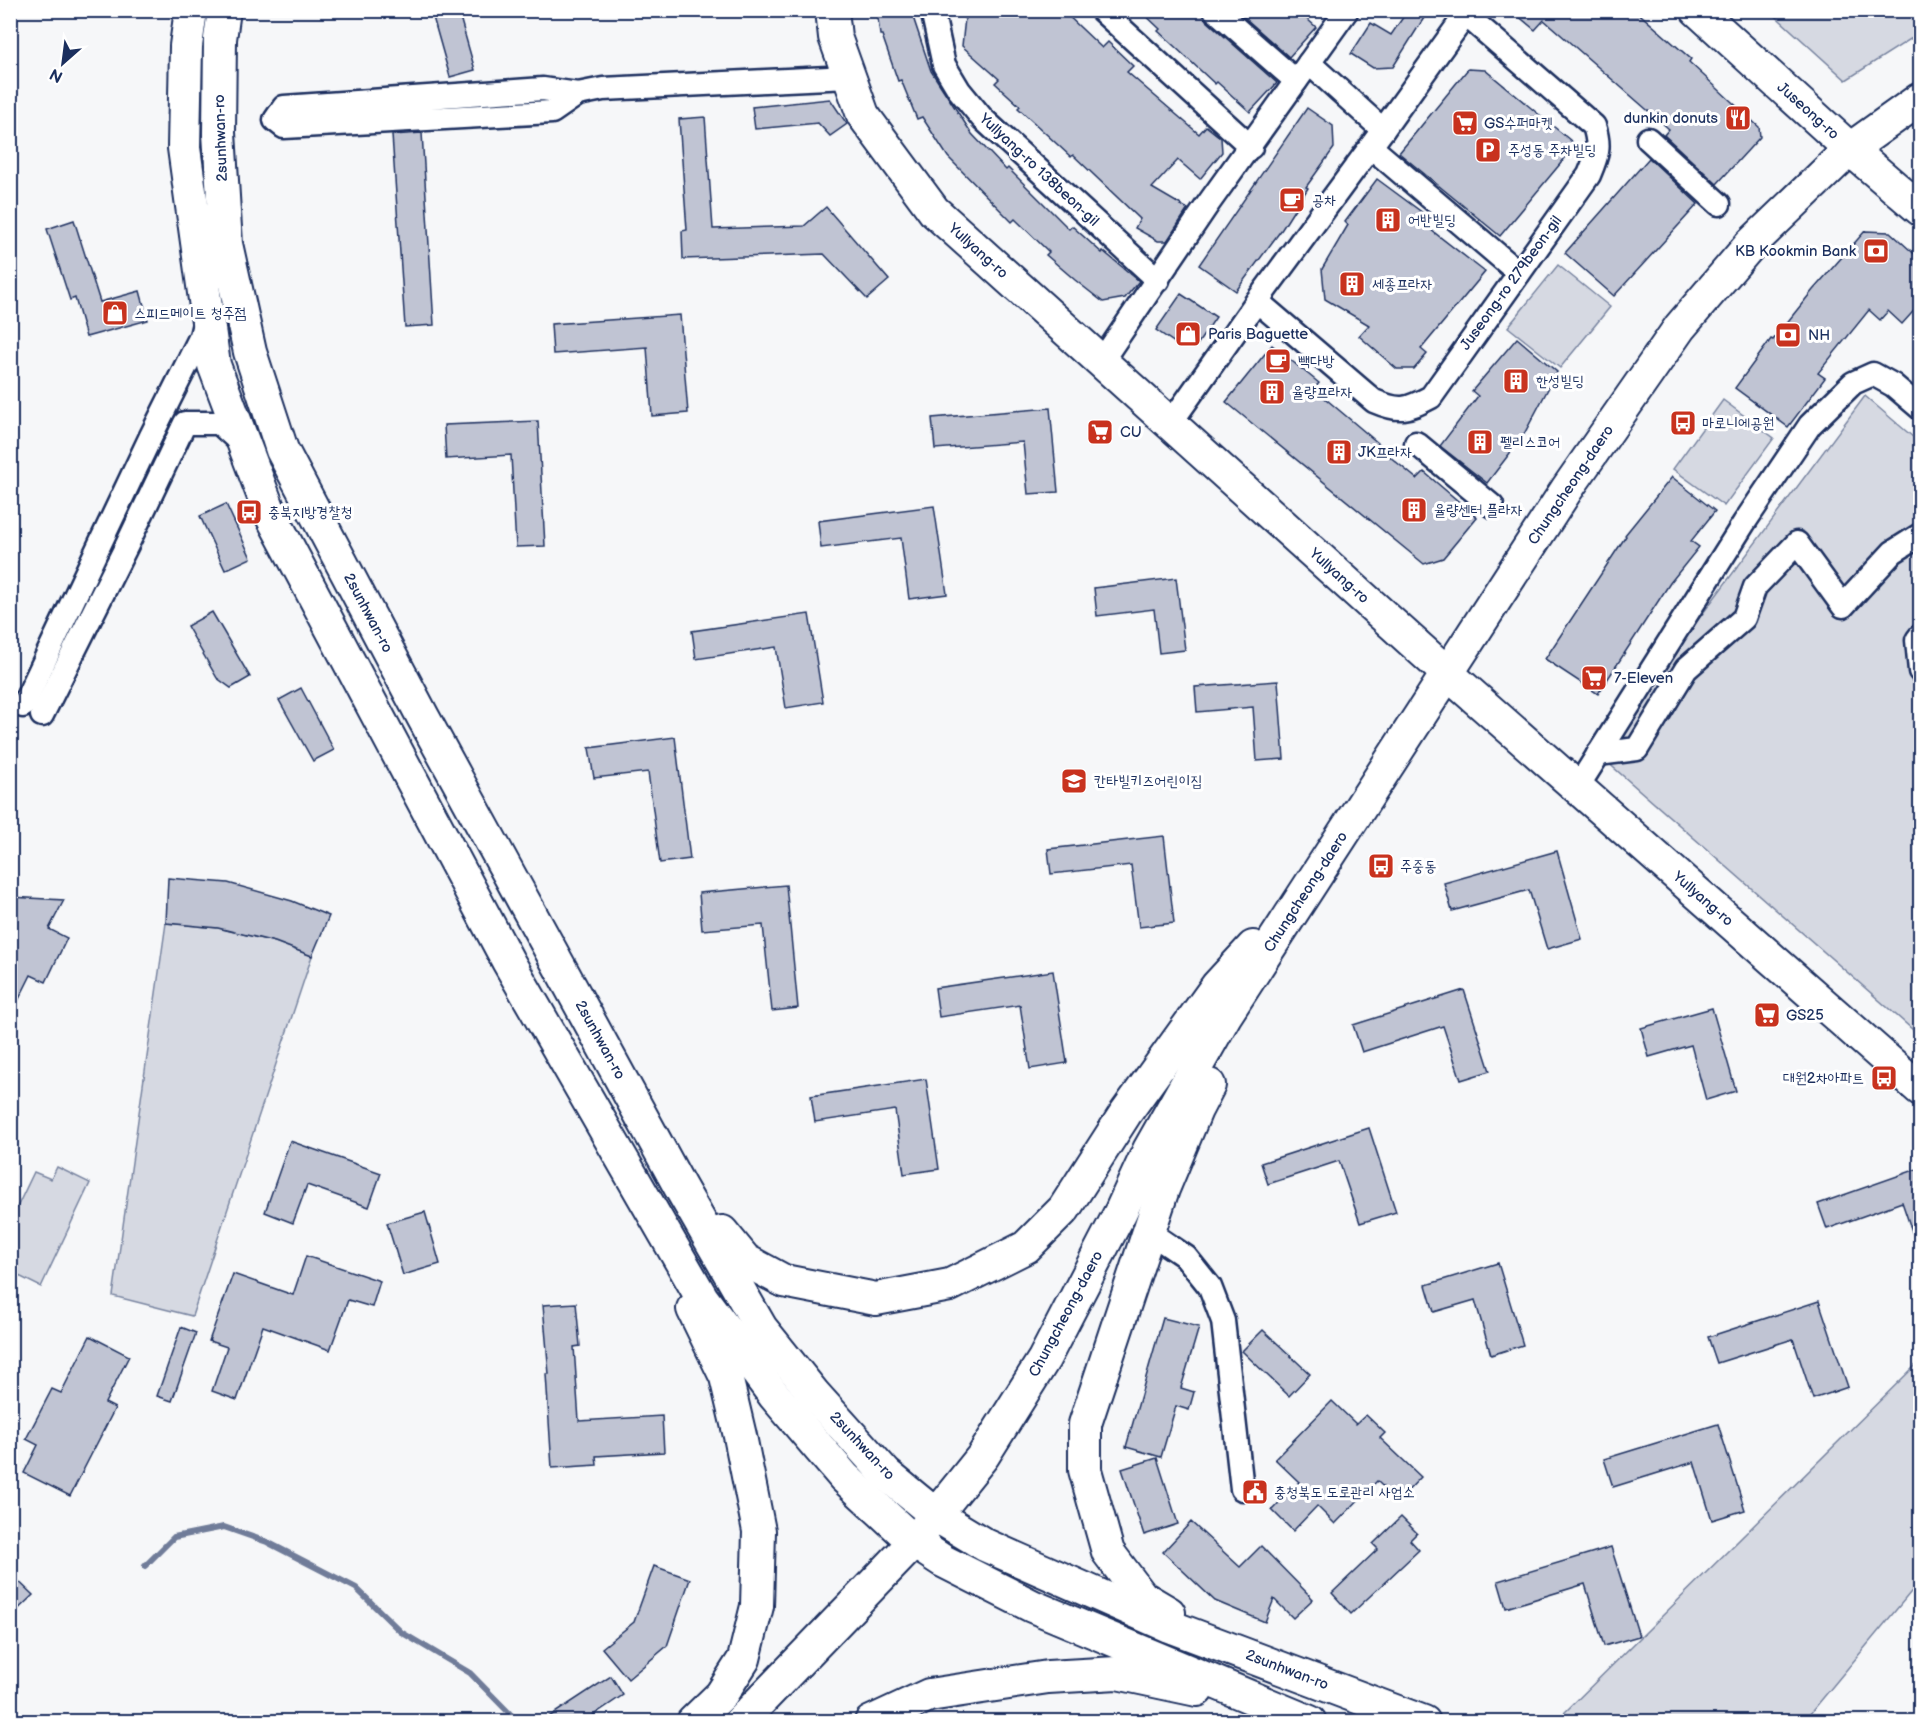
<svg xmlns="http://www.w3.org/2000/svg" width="1931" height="1732" font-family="'Balsamiq Sans','Poor Story',sans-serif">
<rect width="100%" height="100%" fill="#f6f7f9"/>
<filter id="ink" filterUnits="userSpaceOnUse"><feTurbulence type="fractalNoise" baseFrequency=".0167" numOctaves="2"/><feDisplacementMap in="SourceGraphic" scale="12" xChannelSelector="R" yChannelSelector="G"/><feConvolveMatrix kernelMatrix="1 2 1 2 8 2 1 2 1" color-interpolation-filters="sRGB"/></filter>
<g filter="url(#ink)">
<!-- green -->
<g fill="#d6d9e2" stroke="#7884a0" stroke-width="1.5">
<path d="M 1770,11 L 1915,11 L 1920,33 L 1846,80 Z"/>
<path d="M 1558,265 L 1610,307 L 1560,368 L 1508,327 Z"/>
<path d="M 1865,396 L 1920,443 L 1920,1036 L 1598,754 Z"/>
<path d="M 1723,400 L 1774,438 L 1724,506 L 1673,469 Z"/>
<path d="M 166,923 L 218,928 L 275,942 L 312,956 L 192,1316 L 113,1296 Z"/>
<path d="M 57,1167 L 90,1183 L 41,1287 L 11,1272 L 11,1220 L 34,1172 L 51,1179 Z"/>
<path d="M 1920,1361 L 1920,1581 L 1804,1721 L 1556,1721 Z"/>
</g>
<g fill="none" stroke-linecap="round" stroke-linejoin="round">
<!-- stream -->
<path stroke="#707c99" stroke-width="6" d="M 145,1566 L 174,1537 L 224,1527 L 267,1542 L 356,1588 L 401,1632 L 470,1673 L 518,1722"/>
</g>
<!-- building -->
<g fill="#c0c4d3" stroke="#1b2f5e" stroke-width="1.5">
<path d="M 431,10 L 458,10 L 475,70 L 450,77 Z"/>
<path d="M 877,10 L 913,10 L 914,20 L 931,71 L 972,134 L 1006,170 L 1008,168 L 1069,229 L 1072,226 L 1102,253 L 1103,251 L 1139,281 L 1125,298 L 1103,302 L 1075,280 L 1046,255 L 1049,252 L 1015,219 L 1012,222 L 948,157 L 922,117 L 917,119 L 901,80 L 898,81 L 882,35 L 880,35 Z"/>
<path d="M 972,10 L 1062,10 L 1102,48 L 1108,42 L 1133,66 L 1127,72 L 1199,134 L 1206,126 L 1221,138 L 1222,152 L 1200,179 L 1178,160 L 1152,188 L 1188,209 L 1167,241 L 1158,241 L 1135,228 L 1140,219 L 1073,155 L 1071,157 L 1018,108 L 1020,106 L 995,83 L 999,79 L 962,46 L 965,18 Z"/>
<path d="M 1140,10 L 1202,10 L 1206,20 L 1277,83 L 1250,112 L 1217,82 L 1215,84 L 1158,31 L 1160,29 Z"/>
<path d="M 1236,10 L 1297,10 L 1316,27 L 1289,57 Z"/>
<path d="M 1408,10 L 1429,10 L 1393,67 L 1373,68 L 1351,54 L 1371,23 L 1391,35 Z"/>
<path d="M 1511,10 L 1635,10 L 1691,59 L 1689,62 L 1759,127 L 1760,137 L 1717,184 L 1664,135 L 1669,129 L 1544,20 L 1535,30 Z"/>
<path d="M 1468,69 L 1485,70 L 1576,145 L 1500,236 L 1399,153 Z"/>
<path d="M 830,99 L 847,124 L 830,136 L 818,123 L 755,129 L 752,107 Z"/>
<path d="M 1307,108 L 1333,126 L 1334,148 L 1306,187 L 1308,188 L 1282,229 L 1236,291 L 1199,265 Z"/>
<path d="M 705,117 L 713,229 L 804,226 L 826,207 L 889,280 L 867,299 L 824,254 L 683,259 L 682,231 L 687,230 L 679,119 Z"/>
<path d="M 422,133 L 434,325 L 405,327 L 392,135 Z"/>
<path d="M 1649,158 L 1698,204 L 1614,296 L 1565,253 Z"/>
<path d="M 1377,179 L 1431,219 L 1426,226 L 1485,272 L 1421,349 L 1427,354 L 1414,369 L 1397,369 L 1359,336 L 1369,325 L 1325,299 L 1322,269 L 1348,225 L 1345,222 Z"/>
<path d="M 74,220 L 100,302 L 140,291 L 148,320 L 86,337 L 75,298 L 70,300 L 47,229 Z"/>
<path d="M 1865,231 L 1890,232 L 1920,259 L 1920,304 L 1902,324 L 1888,311 L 1880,320 L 1869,310 L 1818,373 L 1825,378 L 1788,427 L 1735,388 L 1771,339 L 1773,340 L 1813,290 Z"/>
<path d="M 1181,294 L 1216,317 L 1197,345 L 1178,345 L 1156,330 Z"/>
<path d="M 680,315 L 688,413 L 652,416 L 647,347 L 553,354 L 551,324 Z"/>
<path d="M 1517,338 L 1557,372 L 1523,436 L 1487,483 L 1440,446 L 1478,396 L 1472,391 Z"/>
<path d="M 1272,345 L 1319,383 L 1314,389 L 1391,454 L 1389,456 L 1417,479 L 1424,472 L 1477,517 L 1443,558 L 1424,564 L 1226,402 Z"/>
<path d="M 1050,408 L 1058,492 L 1028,494 L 1023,442 L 935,449 L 932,418 Z"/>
<path d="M 538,421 L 545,546 L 516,547 L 511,455 L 446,459 L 444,425 Z"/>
<path d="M 1672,477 L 1715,511 L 1691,541 L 1699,547 L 1670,583 L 1598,694 L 1545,659 L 1626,536 L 1625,535 Z"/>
<path d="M 226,504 L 251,558 L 225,570 L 200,516 Z"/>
<path d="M 934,506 L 947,594 L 909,599 L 901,538 L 821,548 L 818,521 Z"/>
<path d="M 1176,578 L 1185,650 L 1159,653 L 1154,609 L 1097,616 L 1094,588 Z"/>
<path d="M 212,612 L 250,677 L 231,688 L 217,678 L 187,626 Z"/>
<path d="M 809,614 L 823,702 L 786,708 L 776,647 L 696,659 L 692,631 Z"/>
<path d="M 1278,681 L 1284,759 L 1257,761 L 1253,707 L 1197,712 L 1195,687 Z"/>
<path d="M 301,688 L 334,750 L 313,761 L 279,700 Z"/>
<path d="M 675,737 L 690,859 L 660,863 L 648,772 L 594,778 L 589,748 Z"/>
<path d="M 1164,836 L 1174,923 L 1139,927 L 1131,865 L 1051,874 L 1048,849 Z"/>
<path d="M 1557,851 L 1582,939 L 1547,949 L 1529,890 L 1452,911 L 1444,883 Z"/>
<path d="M 168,878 L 228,883 L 292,901 L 329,916 L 312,956 L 275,942 L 218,928 L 166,923 Z"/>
<path d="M 786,885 L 798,1008 L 772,1011 L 763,925 L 702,930 L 699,893 Z"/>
<path d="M 10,897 L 64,900 L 49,929 L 67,938 L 46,982 L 31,975 L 10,1017 Z"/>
<path d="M 1053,971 L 1067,1063 L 1030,1069 L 1020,1005 L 939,1017 L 935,988 Z"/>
<path d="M 1464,990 L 1490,1071 L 1461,1080 L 1443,1026 L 1362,1052 L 1353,1025 Z"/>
<path d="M 1712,1008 L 1736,1091 L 1706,1100 L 1691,1045 L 1649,1057 L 1641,1028 Z"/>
<path d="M 926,1079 L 939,1169 L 904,1174 L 895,1110 L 815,1122 L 811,1096 Z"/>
<path d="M 1369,1128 L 1396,1212 L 1360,1223 L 1339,1161 L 1268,1184 L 1261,1163 Z"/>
<path d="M 290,1141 L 381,1173 L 369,1207 L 307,1185 L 293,1223 L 265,1212 Z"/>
<path d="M 1920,1168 L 1920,1248 L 1918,1249 L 1902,1202 L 1827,1229 L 1818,1204 Z"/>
<path d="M 425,1212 L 440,1264 L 403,1275 L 387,1223 Z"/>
<path d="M 306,1256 L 380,1281 L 372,1307 L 348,1300 L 330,1350 L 263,1326 L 237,1400 L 212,1391 L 227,1347 L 209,1341 L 233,1274 L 293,1295 Z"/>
<path d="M 1498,1263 L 1523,1345 L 1491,1355 L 1475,1300 L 1434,1312 L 1426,1285 Z"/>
<path d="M 1819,1301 L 1848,1387 L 1813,1399 L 1793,1339 L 1717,1363 L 1708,1337 Z"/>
<path d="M 576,1303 L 580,1346 L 574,1347 L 579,1421 L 662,1416 L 664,1452 L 596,1456 L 597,1465 L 552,1468 L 546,1374 L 549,1374 L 543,1305 Z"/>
<path d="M 1163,1318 L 1199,1327 L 1181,1388 L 1194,1392 L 1189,1410 L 1176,1406 L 1161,1457 L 1126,1447 Z"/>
<path d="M 181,1327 L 196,1333 L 172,1401 L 157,1396 Z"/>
<path d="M 1263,1330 L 1310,1374 L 1289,1396 L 1242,1351 Z"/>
<path d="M 90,1336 L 129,1356 L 105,1403 L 115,1408 L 70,1496 L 24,1473 L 38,1445 L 26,1439 L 52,1389 L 61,1393 Z"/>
<path d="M 1332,1401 L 1356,1424 L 1366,1415 L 1385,1433 L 1380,1438 L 1421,1477 L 1398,1501 L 1377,1481 L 1335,1524 L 1317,1506 L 1293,1531 L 1272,1510 L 1299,1482 L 1275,1459 Z"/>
<path d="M 1718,1424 L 1745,1510 L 1712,1520 L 1694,1462 L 1613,1487 L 1604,1459 Z"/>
<path d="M 1157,1458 L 1178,1524 L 1144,1535 L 1122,1469 Z"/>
<path d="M 1401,1517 L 1417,1533 L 1410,1540 L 1419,1550 L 1351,1614 L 1332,1593 L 1378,1549 L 1373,1544 Z"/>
<path d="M 1191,1522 L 1240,1567 L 1261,1546 L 1313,1599 L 1293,1618 L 1274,1599 L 1265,1622 L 1215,1601 L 1163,1552 Z"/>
<path d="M 1611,1547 L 1639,1636 L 1604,1646 L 1585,1584 L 1506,1608 L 1498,1581 Z"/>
<path d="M 654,1566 L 690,1579 L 667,1646 L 628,1679 L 602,1648 L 634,1622 Z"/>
<path d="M 10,1573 L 33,1595 L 10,1617 Z"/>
<path d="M 611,1676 L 623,1695 L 583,1722 L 541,1722 Z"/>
</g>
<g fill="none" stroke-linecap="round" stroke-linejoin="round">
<defs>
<g id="street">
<path d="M 932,10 L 944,65 L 959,90 L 982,118 L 1158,280"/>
<path d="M 1101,10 L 1251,147"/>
<path d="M 1215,10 L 1296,81"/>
<path d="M 1309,63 L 1383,130"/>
<path d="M 578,94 L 552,112 L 284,127 L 275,120 L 284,107 L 543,89 L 578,94 L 603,89 L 849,77"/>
<path d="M 1648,139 L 1719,204"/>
<path d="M 1371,147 L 1519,273"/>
<path d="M 1257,301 L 1374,401 C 1400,412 1406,410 1431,397 L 1589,175 C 1597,156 1601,147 1594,126 L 1466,15"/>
<path d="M 1101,362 L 1208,204 L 1347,10"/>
<path d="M 1170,424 L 1257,301 L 1383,130 L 1469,10"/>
<path d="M 1416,443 L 1492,506"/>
<path d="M 1920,636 L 1917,640 L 1920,671"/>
<path d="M 23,706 L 151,436 L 201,336 L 205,319"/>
<path d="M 42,715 L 127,545 L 185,423 L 219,423 L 241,443"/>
<path d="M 1598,754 L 1637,749 L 1686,669 L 1744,618 L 1755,587 L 1797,543 L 1843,606 L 1893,552 L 1920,535"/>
<path d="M 1577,788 L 1744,523 L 1810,425 L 1853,383 L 1873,374 L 1893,385 L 1920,408"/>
<path d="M 1149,1232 L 1186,1257 L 1210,1287 L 1223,1321 L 1242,1489"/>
</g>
<g id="secondary">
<path d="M 191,10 L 186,46 L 184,148 L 214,365 L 270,513 L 508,961 L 702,1298 L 774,1395 L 844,1477 L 914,1542 L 943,1561 L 1032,1606 L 1310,1722"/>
<path d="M 224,10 L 220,39 L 219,133 L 226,244 L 250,352 L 282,450 L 423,717 L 680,1187 L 761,1328 L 814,1394 L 886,1474 L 937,1516 L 985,1545 L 1169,1626 L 1424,1722"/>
<path d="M 832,10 L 835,37 L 863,115 L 934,211 L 1447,673 L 1920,1089"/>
<path d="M 1697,10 L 1850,149 L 1920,209"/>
<path d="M 722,1232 L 745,1260 L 784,1281 L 876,1299 L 950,1285 L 1026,1247 L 1064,1209 L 1125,1114 L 1217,986 L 1253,947"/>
<path d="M 693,1309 L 726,1377 L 740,1436 L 759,1531 L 757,1606 L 744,1659 L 721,1695 L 693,1722"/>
<path d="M 1169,1613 L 1142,1597 L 1108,1552 L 1085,1470 L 1085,1424 L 1163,1189 L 1196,1110 L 1209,1085"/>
<path d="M 740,1722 L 914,1542 L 983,1456 L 1044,1359 L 1121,1211 L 1149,1150 L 1225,1016 L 1567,489 L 1680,327 L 1751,244 L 1850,149 L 1920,99"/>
<path d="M 871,1722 L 929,1695 L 1048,1677 L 1117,1673 L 1197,1690"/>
</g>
</defs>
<!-- street casing -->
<use href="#street" stroke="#1b2f5e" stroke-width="27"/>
<!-- secondary casing -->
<use href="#secondary" stroke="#1b2f5e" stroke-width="36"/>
<!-- street -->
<use href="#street" stroke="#fff" stroke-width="22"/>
<!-- secondary -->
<use href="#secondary" stroke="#fff" stroke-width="32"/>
</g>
</g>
<!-- icons -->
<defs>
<symbol id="restaurant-square" viewBox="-11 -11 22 22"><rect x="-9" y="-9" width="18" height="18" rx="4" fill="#c8321e" stroke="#fff"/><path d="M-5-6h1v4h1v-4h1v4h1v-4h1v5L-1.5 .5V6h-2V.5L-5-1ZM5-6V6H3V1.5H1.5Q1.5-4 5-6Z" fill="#fff"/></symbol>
<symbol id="supermarket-square" viewBox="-11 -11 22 22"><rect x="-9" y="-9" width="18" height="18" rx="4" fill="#c8321e" stroke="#fff"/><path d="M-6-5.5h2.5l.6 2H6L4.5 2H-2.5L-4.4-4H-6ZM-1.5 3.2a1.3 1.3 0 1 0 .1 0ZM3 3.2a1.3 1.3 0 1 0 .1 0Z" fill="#fff"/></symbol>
<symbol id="parking-square" viewBox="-11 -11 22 22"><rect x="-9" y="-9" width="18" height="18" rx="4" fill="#c8321e" stroke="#fff"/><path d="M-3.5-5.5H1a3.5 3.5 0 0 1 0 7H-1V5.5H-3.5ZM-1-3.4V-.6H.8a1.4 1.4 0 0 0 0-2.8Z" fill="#fff"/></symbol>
<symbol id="cafe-square" viewBox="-11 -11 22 22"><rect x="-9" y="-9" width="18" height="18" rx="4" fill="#c8321e" stroke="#fff"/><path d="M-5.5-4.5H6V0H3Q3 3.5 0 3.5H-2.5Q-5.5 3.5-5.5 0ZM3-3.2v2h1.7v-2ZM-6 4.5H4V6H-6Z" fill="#fff"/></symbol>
<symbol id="building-square" viewBox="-11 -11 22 22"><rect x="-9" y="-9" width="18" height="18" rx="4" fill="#c8321e" stroke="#fff"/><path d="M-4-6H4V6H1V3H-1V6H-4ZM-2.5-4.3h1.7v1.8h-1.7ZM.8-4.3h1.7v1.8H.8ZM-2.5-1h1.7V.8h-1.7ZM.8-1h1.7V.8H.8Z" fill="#fff"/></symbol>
<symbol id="bank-square" viewBox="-11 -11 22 22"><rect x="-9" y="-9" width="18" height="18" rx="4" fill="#c8321e" stroke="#fff"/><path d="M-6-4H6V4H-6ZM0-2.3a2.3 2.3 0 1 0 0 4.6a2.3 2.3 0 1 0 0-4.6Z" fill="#fff"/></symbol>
<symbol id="shop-square" viewBox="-11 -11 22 22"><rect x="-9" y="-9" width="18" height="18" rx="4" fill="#c8321e" stroke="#fff"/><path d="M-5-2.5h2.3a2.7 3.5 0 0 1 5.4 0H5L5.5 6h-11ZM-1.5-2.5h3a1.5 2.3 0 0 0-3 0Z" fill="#fff"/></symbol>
<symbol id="bus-square" viewBox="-11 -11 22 22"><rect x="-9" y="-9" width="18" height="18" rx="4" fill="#c8321e" stroke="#fff"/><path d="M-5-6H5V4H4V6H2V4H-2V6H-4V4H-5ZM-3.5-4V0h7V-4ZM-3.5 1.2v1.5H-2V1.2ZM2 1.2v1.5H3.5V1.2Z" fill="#fff"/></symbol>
<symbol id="school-square" viewBox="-11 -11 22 22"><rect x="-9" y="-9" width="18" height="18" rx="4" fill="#c8321e" stroke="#fff"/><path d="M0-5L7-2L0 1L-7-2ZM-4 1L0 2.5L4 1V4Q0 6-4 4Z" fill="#fff"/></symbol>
<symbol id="civic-square" viewBox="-11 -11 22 22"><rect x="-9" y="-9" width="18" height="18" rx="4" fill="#c8321e" stroke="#fff"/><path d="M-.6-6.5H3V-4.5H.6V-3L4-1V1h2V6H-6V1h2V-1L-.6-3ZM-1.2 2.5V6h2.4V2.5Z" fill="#fff"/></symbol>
</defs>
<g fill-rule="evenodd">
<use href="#restaurant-square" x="1723" y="103" width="30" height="30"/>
<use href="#supermarket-square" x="1450" y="108" width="30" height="30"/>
<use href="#parking-square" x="1473" y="135" width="30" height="30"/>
<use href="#cafe-square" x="1277" y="185" width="30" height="30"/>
<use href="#building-square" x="1373" y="205" width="30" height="30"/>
<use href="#bank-square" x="1861" y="236" width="30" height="30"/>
<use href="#building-square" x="1337" y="269" width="30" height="30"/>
<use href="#shop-square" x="100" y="298" width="30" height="30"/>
<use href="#shop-square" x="1173" y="319" width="30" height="30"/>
<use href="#bank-square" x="1773" y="320" width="30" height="30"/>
<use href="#cafe-square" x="1263" y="346" width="30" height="30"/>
<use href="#building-square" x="1501" y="366" width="30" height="30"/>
<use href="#building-square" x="1257" y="377" width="30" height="30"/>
<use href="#bus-square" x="1668" y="408" width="30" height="30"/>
<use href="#supermarket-square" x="1085" y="417" width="30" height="30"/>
<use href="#building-square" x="1465" y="427" width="30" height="30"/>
<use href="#building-square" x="1324" y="437" width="30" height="30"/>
<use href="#building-square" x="1399" y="495" width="30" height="30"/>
<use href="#bus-square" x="234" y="497" width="30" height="30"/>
<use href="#supermarket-square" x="1579" y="663" width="30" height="30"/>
<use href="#school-square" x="1059" y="766" width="30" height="30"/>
<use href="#bus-square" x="1366" y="851" width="30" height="30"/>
<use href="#supermarket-square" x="1752" y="1000" width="30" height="30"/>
<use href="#bus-square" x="1869" y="1063" width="30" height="30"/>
<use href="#civic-square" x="1240" y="1477" width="30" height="30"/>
</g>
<g text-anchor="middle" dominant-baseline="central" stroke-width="6" stroke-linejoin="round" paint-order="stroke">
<!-- street labels -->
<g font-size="15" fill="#1b2f5e" stroke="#fff">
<text transform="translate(1808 111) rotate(42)">Juseong-ro</text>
<text transform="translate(221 138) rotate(-92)">2sunhwan-ro</text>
<text transform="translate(1039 170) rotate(43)">Yullyang-ro 138beon-gil</text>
<text transform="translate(978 251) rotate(42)">Yullyang-ro</text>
<text transform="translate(1511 283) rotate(-54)">Juseong-ro 279beon-gil</text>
<text transform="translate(1571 485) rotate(-56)">Chungcheong-daero</text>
<text transform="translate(1339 576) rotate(42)">Yullyang-ro</text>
<text transform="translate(368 613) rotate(62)">2sunhwan-ro</text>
<text transform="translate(1306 892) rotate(-57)">Chungcheong-daero</text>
<text transform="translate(1703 899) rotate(41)">Yullyang-ro</text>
<text transform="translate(600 1040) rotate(61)">2sunhwan-ro</text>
<text transform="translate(1066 1314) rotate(-62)">Chungcheong-daero</text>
<text transform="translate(862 1446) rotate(47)">2sunhwan-ro</text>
<text transform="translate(1287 1670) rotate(21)">2sunhwan-ro</text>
</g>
<!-- poi labels -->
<g font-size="15" fill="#1b2f5e" stroke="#fff" text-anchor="start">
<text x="1718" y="118" text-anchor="end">dunkin donuts</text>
<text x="1484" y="123">GS수퍼마켓</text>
<text x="1508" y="150">주성동 주차빌딩</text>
<text x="1312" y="200">공차</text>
<text x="1408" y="220">어반빌딩</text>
<text x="1856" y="251" text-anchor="end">KB Kookmin Bank</text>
<text x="1372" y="284">세종프라자</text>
<text x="134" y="313">스피드메이트 청주점</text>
<text x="1208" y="334">Paris Baguette</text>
<text x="1808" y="335">NH</text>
<text x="1298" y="361">빽다방</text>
<text x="1536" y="381">한성빌딩</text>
<text x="1292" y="392">율량프라자</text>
<text x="1702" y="423">마로니에공원</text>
<text x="1120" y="432">CU</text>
<text x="1500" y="442">펠리스코어</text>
<text x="1358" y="452">JK프라자</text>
<text x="1434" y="510">율량센터 플라자</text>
<text x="268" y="512">충북지방경찰청</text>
<text x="1614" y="678">7-Eleven</text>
<text x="1094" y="781">칸타빌키즈어린이집</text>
<text x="1400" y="866">주중동</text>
<text x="1786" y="1015">GS25</text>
<text x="1864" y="1078" text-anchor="end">대원2차아파트</text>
<text x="1274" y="1492">충청북도 도로관리 사업소</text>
</g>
</g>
<!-- margin -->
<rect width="1931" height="1732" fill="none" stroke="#fff" stroke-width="36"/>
<rect x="18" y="18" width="1895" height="1696" fill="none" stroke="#1b2f5e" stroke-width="2" filter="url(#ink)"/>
<!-- north arrow -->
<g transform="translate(63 63) rotate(208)" stroke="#ffffff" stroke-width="4.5" paint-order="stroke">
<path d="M0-4.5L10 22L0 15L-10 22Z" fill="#1b2f5e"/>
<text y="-9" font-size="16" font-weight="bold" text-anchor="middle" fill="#1b2f5e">N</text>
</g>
</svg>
